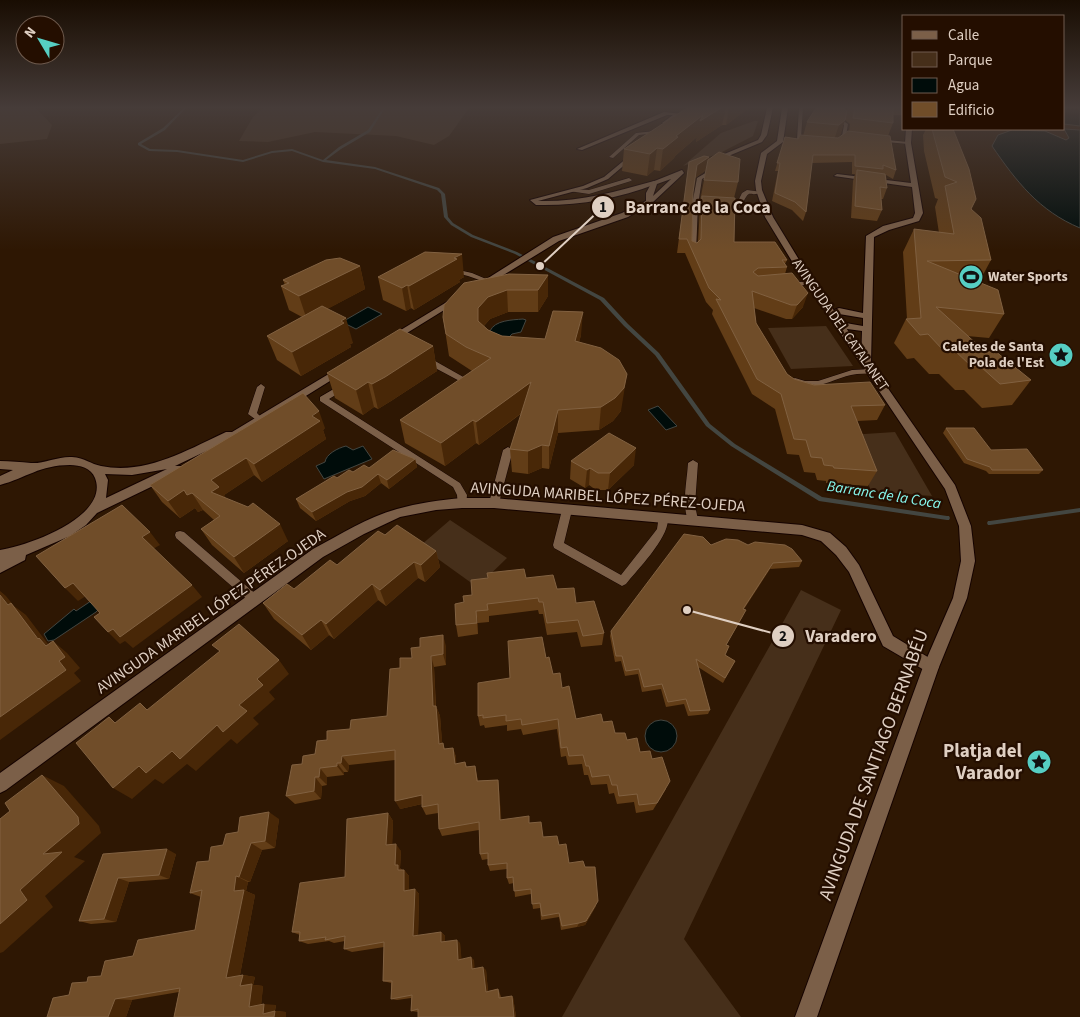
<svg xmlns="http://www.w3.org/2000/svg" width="1080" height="1017" font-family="'Source Sans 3',sans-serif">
<rect width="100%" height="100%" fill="#2e1703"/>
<!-- green -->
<g fill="#462f1a">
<path d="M 0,108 L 36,108 L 52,125 L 47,139 L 0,144 Z"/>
<path d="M 263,108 L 469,108 L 449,136 L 434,145 L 396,136 L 315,132 L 268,142 L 239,141 L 253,117 Z"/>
<path d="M 754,121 L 758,121 L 753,136 L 720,153 L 683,166 L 721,133 Z"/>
<path d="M 826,326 L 853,366 L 791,369 L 768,328 Z"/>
<path d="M 895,432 L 932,496 L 871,491 L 849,435 Z"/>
<path d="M 450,520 L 507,558 L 477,587 L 420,546 Z"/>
<path d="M 801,590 L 841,610 L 684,939 L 741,1017 L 562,1017 Z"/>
</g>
<!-- water -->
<g fill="#000c0a" stroke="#434641">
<path d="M 1064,108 L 1080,108 L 1080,126 L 1064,124 Z"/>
<path d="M 1064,129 L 1080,130 L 1080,228 C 1039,211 1016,181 992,146 L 998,135 L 1012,130 L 1045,131 L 1066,140 L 1069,138 Z"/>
<path d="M 368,307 L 382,314 L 356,329 L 342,322 Z"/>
<path d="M 523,319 L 526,320 L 521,332 L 512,334 L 508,338 L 494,337 L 490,331 C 495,320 512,320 523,319 Z"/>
<path d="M 658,406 L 677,426 L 666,430 L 648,410 Z"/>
<path d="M 346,446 L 353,450 L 363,446 L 372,459 L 324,479 L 316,466 L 325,462 C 326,454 338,448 346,446 Z"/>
<path d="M 94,599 L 99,609 L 96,612 L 54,640 L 48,641 L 44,634 L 74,609 L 76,611 Z"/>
<circle cx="661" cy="736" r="16"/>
</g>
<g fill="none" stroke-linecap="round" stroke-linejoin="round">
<!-- stream -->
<g fill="#434641" fill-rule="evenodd">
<path d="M 184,108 L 186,108 L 165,130 L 141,144 L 150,149 L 177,150 L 243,160 L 272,151 L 292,149 L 323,160 L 339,147 L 368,130 L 383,108 L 385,108 L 370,132 L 341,149 L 326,160 L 375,167 L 439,188 L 445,194 L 448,217 L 453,223 L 473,235 L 517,252 L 604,298 L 628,324 L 659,353 L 710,424 L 735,444 L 822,497 L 947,516 L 949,516 L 950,518 L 949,520 L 947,520 L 819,501 L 731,446 L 706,426 L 655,355 L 624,326 L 600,300 L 515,254 L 471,237 L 451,225 L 444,217 L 441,194 L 437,190 L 375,169 L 323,162 L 292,151 L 272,153 L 243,162 L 177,152 L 149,151 L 138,145 L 138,143 L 163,128 Z"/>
<path d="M 1080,508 L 1080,512 L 990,525 L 988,525 L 987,523 L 988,521 L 990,521 Z"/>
</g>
<defs>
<g id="lane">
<path d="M 799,108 L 803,108 L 801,139 L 811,140 L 811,142 L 797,140 Z"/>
<path d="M 831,108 L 845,108 L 842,120 L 848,124 L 846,136 L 836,144 L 834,143 L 842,136 L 844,125 L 838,121 L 842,110 Z"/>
<path d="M 655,131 L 657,133 L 639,135 L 613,158 L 609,157 L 636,133 Z"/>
<path d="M 877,139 L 908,142 L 910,143 L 908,144 L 875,141 Z"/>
<path d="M 714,168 L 719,169 L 702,179 L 698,205 L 696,253 L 691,254 L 692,205 L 697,178 Z"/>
<path d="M 629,178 L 632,180 L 631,181 L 589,194 L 569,191 L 572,189 L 589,190 Z"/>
<path d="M 747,190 L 762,192 C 747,199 752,185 741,206 L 721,208 L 718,206 L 721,204 L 737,203 L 742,193 Z"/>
<path d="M 450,268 L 472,273 L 491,281 L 488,283 L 468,276 L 448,271 L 448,269 Z"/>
<path d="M 811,281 L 813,282 L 813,284 L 787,287 L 784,285 L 787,283 Z"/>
<path d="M 422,357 L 428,357 L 474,383 L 473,385 L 467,385 L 422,361 Z"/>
<path d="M 872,369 L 875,369 L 875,373 C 867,374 859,373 851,375 C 832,379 810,395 791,380 L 795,378 L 805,381 L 818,381 L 852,370 Z"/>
<path d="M 344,383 L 348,386 L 347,388 L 329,399 L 460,483 L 467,495 L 466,506 L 458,506 L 457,495 L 453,487 L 320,401 L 320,397 Z"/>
<path d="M 261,384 L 265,387 L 257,413 L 263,419 L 259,422 L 248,414 L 257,387 Z"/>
<path d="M 508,447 L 513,450 L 499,503 L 494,507 L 489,503 L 503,450 Z"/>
<path d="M 693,460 L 698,463 L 695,505 L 698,520 L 697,523 L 689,523 C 681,505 687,482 688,463 Z"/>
<path d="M 567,506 L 571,507 L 572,510 L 564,543 L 621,575 L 654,533 L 657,529 L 659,515 L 667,515 C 674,533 637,570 626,584 L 622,586 L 554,548 L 553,545 L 562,510 L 563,507 Z"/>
<path d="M 180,531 L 184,532 L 258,596 L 260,599 L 258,602 L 254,604 L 250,602 L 176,538 L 175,535 L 176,532 Z"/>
</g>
<g id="street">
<path d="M 664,112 L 682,114 L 667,124 L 662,123 L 673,115 L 667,115 L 582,150 L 577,149 Z"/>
<path d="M 906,129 L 912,129 L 911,143 L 923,213 L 919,221 L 889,230 L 874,237 L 871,363 L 866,366 L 861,363 L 862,331 L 840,328 L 835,325 L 840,322 L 863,326 L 863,318 L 839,314 L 832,316 L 828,313 L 839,308 L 863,313 L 866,236 L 883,226 L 913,218 L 915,213 L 912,187 L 834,176 L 837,174 L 911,183 L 905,143 Z"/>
<path d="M 633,153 L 635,156 L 608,179 L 587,188 L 538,201 C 579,202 615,192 654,181 L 656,182 L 656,184 C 617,199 578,206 536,205 L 530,200 L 583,186 L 604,177 Z"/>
<path d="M 462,498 L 494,498 L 802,525 L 830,533 L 846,547 L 859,565 L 893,636 L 936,662 L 939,667 L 936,672 L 931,674 L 883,646 L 849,572 L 836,555 L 821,541 L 802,535 L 494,508 L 462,508 L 436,510 L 400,517 L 364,534 L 323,557 L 6,790 L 0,793 L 0,773 L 313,549 C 340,535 367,517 397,509 C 418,503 440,500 462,498 Z"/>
</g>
<g id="secondary">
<path d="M 767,108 L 773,108 L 767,135 L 762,142 L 714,162 L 710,162 L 710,160 L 758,140 L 761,135 Z"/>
<path d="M 782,108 L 788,108 L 783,142 L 767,154 L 761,181 L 762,190 L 773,217 L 801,263 L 955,485 L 971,526 L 975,561 L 967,598 L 939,667 L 817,1017 L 795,1017 L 923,667 L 953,598 L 961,561 L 959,526 L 945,489 L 793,263 L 765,217 L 756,190 L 755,181 L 761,153 L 777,141 Z"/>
<path d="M 682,170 L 684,173 L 652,203 L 628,217 L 559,241 L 484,287 L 477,285 L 553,237 L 622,213 L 646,201 L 646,193 L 652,182 ZM 671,179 L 653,196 L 657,184 Z"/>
<path d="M 455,297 L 462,299 L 394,341 L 391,342 L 386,339 Z"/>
<path d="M 342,366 L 346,367 L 346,371 L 227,445 L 219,445 L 175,466 L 182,466 L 184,469 L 182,472 L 97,513 L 86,525 L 70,536 L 26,555 L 25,560 L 0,573 L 0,550 C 27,546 110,517 95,478 C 91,468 80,465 70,465 C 40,465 26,478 0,485 L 0,476 L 13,470 L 0,469 L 0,461 C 10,461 21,462 31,463 C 43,464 59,456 72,457 C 85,458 91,464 101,466 C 146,475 187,450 226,432 L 232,432 ZM 167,469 L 106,498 L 108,480 L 105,474 L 132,475 Z"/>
</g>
</defs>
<!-- lane casing -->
<use href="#lane" stroke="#150300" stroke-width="1"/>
<!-- street casing -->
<use href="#street" stroke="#150300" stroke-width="2"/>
<!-- secondary casing -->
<use href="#secondary" stroke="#150300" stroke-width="2"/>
<!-- lane -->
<use href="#lane" fill="#7b5f48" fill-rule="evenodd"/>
<!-- street -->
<use href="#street" fill="#7b5f48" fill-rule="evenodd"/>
<!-- secondary -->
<use href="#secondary" fill="#7b5f48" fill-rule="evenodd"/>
</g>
<!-- wall -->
<g fill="#623d17" fill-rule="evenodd">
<path d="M 687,108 L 749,108 L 726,125 L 722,125 L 696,142 L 697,137 L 675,156 L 674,158 L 660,171 L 654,170 L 647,176 L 622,171 L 624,149 Z"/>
<path d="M 844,108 L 904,108 L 904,115 L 893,115 L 893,123 L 888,136 L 896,170 L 893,179 L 886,175 L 887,188 L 883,199 L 881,199 L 882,210 L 877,221 L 851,218 L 853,181 L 855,174 L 852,174 L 852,162 L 812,163 L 806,212 L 803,221 L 792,210 L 772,201 L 778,171 L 775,171 L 785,137 L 798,139 L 803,136 L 807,122 L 847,111 L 848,108 ZM 845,120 L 850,124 L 849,132 L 838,138 L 837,138 L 840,135 Z"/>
<path d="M 926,129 L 953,129 L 971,209 L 991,260 L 979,282 L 1004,314 L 989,338 L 967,336 L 980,347 L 1031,380 L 1012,405 L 982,408 L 964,390 L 955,390 L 939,374 L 929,374 L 914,358 L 907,359 L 894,343 L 906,319 L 907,319 L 903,252 L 914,229 L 939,233 L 935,207 L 938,199 L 935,198 L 924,151 L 923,135 Z"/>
<path d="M 709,157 L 709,159 L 738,182 L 734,198 L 734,242 L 787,260 L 785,264 L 787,267 L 785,274 L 803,307 L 792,319 L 786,319 L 754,308 L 756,323 L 787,374 L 794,379 L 885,405 L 877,420 L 857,421 L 877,471 L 868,486 L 826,483 L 826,481 L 817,480 L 815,473 L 804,472 L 799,455 L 787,454 L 775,409 L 752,394 L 712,314 L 713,310 L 706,302 L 685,253 L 677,253 L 689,162 ZM 706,170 L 700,201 L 701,201 L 700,209 L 698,241 L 697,243 L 692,241 L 693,192 L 695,178 Z"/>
<path d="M 360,266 L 365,289 L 327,309 L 353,343 L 350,344 L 351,347 L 301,376 L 277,360 L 267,336 L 302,317 L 289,310 L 281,286 L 285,285 L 283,280 Z"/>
<path d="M 509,274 L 548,275 L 548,296 L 538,312 L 508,312 L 490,319 L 484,326 L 488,330 L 502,336 L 545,339 L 581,335 L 579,342 L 621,411 L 613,421 L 599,430 L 558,433 L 549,469 L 542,468 L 528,474 L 512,472 L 510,449 L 522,413 L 479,445 L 476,443 L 445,466 L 405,443 L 400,420 L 472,371 L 449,356 L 443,317 Z"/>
<path d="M 378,277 L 464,277 L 459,280 L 460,282 L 414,310 L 411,308 L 406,311 L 383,300 Z"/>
<path d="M 433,346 L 437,371 L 391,401 L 378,409 L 374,407 L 363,415 L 335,398 L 327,373 Z"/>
<path d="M 325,428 L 323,430 L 326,439 L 262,482 L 254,475 L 224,495 L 226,499 L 288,541 L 244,573 L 212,545 L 201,529 L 214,520 L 203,510 L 198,512 L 195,508 L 180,518 L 162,502 L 150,485 Z"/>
<path d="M 946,428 L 991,450 L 1043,470 L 1039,474 L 989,474 L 986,471 L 964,463 L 943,433 Z"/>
<path d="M 415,459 L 417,467 L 389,489 L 381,483 L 365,496 L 350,501 L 316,521 L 300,508 L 296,499 L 337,478 L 353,472 L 369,468 Z"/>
<path d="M 571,461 L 634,465 L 608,490 L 596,490 L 589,485 L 585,488 L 570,479 Z"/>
<path d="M 385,535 L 436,551 L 440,567 L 425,582 L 418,578 L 386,606 L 378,600 L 334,639 L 329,635 L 311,650 L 274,619 L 263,603 L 294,589 L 337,565 Z"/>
<path d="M 711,545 L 748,545 L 802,561 L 799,567 L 770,569 L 744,609 L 743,616 L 726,645 L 725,655 L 735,661 L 723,683 L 698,667 L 710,710 L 708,714 L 688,716 L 684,704 L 666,707 L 661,689 L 642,692 L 638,674 L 625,676 L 621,661 L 615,662 L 610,636 L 611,631 Z"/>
<path d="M 526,578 L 557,589 L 576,603 L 604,633 L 602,645 L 581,647 L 577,632 L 547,635 L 543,614 L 539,614 L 538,610 L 489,616 L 489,622 L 478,623 L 478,634 L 458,637 L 456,625 L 464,602 L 472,595 Z"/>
<path d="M 446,646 L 446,665 L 434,667 L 436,706 L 440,716 L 442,743 L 445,749 L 453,748 L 456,757 L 456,764 L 465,762 L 467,767 L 475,766 L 478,781 L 498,780 L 499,789 L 501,820 L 529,823 L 543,837 L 559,845 L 569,863 L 596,906 L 585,925 L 577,927 L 561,930 L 559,917 L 541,920 L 540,908 L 533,909 L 531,894 L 515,897 L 514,883 L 509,884 L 507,878 L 507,869 L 490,871 L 488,865 L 488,859 L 482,860 L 480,854 L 479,830 L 442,836 L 439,829 L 438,813 L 426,815 L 422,807 L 422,804 L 400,809 L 395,760 L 349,765 L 348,772 L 344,772 L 344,775 L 327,777 L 327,785 L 322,786 L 321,799 L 295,804 L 286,796 L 302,764 L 315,754 L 327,740 L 350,729 L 387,716 L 400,668 L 412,658 Z"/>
<path d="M 546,658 L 553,674 L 562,688 L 576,719 L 603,722 L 615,733 L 627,740 L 640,752 L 652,759 L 666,789 L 653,810 L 636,813 L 634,802 L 617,804 L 614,793 L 609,794 L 607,784 L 591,785 L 588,775 L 584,775 L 582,764 L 568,765 L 566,756 L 561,757 L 557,729 L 523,735 L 521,729 L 507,731 L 507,725 L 485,728 L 484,725 L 480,726 L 478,716 L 510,678 Z"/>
<path d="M 388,813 L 393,821 L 392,845 L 401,851 L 400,868 L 402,870 L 404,870 L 409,876 L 409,890 L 415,889 L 419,894 L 418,936 L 441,932 L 445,936 L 445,941 L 460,943 L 461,959 L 474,960 L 474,969 L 486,970 L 488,991 L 498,989 L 499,991 L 501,997 L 513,997 L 516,1017 L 418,1017 L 418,1012 L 411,1011 L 411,998 L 397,1000 L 391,999 L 391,983 L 383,981 L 384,947 L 352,952 L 344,949 L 345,941 L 334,943 L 329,941 L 308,944 L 299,941 L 300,935 L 292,932 L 345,877 Z"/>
<path d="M 279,819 L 275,848 L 262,850 L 250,882 L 248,882 L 246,891 L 255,895 L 240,975 L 243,975 L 255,977 L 253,985 L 263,986 L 261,1005 L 276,1005 L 275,1011 L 286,1012 L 286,1017 L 174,1017 L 179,992 L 132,1000 L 126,1017 L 47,1017 L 69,995 L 87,982 L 101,976 L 133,956 L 195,930 L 201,897 L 190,893 L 209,861 L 238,832 Z"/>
<path d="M 103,854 L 176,854 L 169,879 L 129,882 L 116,922 L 91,924 L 79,921 Z"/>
</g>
<!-- shaded-wall -->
<g fill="#482707">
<path d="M 721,108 L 726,108 L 722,125 L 696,142 L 697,137 L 675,156 L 674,158 L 660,171 L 663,149 L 676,136 L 703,115 Z"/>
<path d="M 729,108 L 749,108 L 726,125 Z"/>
<path d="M 845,120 L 840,135 L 834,140 L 839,125 Z"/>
<path d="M 657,148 L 654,170 L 647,176 L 650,154 Z"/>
<path d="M 709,157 L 707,169 L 695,178 L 697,165 Z"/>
<path d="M 462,254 L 464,277 L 459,280 L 460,282 L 414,310 L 409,286 Z"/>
<path d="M 360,266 L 365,289 L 307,320 L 299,296 Z"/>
<path d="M 548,275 L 548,296 L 538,312 L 538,290 Z"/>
<path d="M 407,285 L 411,308 L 406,311 L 402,288 Z"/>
<path d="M 507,290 L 508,312 L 490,319 L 480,330 L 478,321 L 478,308 L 488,297 Z"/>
<path d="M 808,293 L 803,307 L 792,319 L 797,305 Z"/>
<path d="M 583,312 L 581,335 L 574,364 L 575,341 Z"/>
<path d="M 346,318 L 353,343 L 350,344 L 351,347 L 301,376 L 292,352 Z"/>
<path d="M 433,346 L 437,371 L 391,401 L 378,409 L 372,384 Z"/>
<path d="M 627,374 L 621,411 L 613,421 L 599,430 L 601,407 Z"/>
<path d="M 368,382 L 374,407 L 363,415 L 356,390 Z"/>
<path d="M 531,382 L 532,405 L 479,445 L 476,422 Z"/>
<path d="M 558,410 L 558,433 L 549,469 L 549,446 Z"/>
<path d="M 319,411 L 325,428 L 323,430 L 326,439 L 262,482 L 254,464 Z"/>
<path d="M 473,420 L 476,443 L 445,466 L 441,443 Z"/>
<path d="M 542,445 L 542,468 L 528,474 L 528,451 Z"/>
<path d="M 636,448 L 634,465 L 608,490 L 610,473 Z"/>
<path d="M 246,458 L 254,475 L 224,495 L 229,504 L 211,492 L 211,480 Z"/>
<path d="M 415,459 L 417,467 L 389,489 L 387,480 Z"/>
<path d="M 590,468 L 589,485 L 585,488 L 587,470 Z"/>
<path d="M 378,474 L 381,483 L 365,496 L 350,501 L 316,521 L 312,512 Z"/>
<path d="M 184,490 L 192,493 L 203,510 L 198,512 L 195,508 L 180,518 L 168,501 Z"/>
<path d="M 280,524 L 288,541 L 244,573 L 234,557 Z"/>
<path d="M 150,532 L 160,545 L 153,549 L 142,537 Z"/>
<path d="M 436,551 L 440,567 L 425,582 L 421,565 Z"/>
<path d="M 414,562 L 418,578 L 386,606 L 380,590 Z"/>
<path d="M 773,563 L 770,569 L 740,614 L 743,609 Z"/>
<path d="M 73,583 L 86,596 L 78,601 L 65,588 Z"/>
<path d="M 372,584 L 378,600 L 334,639 L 326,624 Z"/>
<path d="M 192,585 L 202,597 L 133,648 L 125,641 L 120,644 L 108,632 L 113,629 Z"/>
<path d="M 0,591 L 6,596 L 14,606 L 26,615 L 48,644 L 61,657 L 38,639 L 0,595 Z"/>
<path d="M 476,611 L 478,623 L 478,634 L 477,623 Z"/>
<path d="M 321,620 L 329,635 L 311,650 L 302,635 Z"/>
<path d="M 443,635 L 446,646 L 446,665 L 443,654 Z"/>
<path d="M 53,641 L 67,653 L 80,668 L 74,673 L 81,681 L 0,740 L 0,717 Z"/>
<path d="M 431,656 L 434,667 L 436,717 L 433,706 Z"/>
<path d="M 279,660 L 289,674 L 269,692 L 275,699 L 253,718 L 259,724 L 237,744 L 231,739 L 196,771 L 187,764 L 163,784 L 155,779 L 132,799 L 113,788 L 139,766 L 172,751 L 239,705 L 257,679 Z"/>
<path d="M 436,706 L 440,716 L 443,753 L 439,744 Z"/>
<path d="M 453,748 L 456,757 L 457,773 L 455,764 Z"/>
<path d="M 342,756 L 349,765 L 348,772 L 341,763 Z"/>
<path d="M 337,763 L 344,772 L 344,775 L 337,766 Z"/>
<path d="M 320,768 L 327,777 L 327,785 L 319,777 Z"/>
<path d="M 42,775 L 64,786 L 99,826 L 101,833 L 74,857 L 85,861 L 45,896 L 53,907 L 3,952 L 0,953 L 0,924 L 20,890 L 43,854 Z"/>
<path d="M 315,777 L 322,786 L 321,799 L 314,791 Z"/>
<path d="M 498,780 L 499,789 L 502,827 L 500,820 Z"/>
<path d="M 422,795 L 426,803 L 400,809 L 395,801 Z"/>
<path d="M 269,812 L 279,819 L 275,848 L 265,841 Z"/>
<path d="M 388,813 L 393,821 L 392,852 L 386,845 Z"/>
<path d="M 251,843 L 262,850 L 250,882 L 239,877 Z"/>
<path d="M 396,844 L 401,851 L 400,868 L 403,871 L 398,870 L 395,865 Z"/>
<path d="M 167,849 L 176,854 L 169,879 L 159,875 Z"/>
<path d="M 404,870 L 409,876 L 409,896 L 404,891 Z"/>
<path d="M 236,876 L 248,882 L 246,891 L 255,895 L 239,980 L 226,978 L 234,891 Z"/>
<path d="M 118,878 L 129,882 L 116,922 L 104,919 Z"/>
<path d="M 415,889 L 419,894 L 418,940 L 413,936 Z"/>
<path d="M 598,901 L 585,925 L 577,927 L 579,923 Z"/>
<path d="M 441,932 L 445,936 L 445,945 L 441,942 Z"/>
<path d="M 457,940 L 460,943 L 462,963 L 458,960 Z"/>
<path d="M 471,957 L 474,960 L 475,972 L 472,969 Z"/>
<path d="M 483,967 L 486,970 L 488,993 L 486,992 Z"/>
<path d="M 243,975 L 255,977 L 253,985 L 263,986 L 261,1008 L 249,1007 L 240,986 Z"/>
<path d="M 512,996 L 513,997 L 516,1017 L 514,1017 Z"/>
<path d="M 115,999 L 132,1000 L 126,1017 L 108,1017 Z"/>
<path d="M 264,1004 L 276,1005 L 274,1015 L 263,1014 Z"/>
<path d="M 275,1011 L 286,1012 L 286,1017 L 274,1017 Z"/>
</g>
<!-- building -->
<g fill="#704d29" stroke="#816141">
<path d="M 687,108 L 721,108 L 700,121 L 703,115 L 676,136 L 678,137 L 663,149 L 657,148 L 650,154 L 624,149 Z"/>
<path d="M 816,108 L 842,108 L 847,111 L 845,120 L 839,125 L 807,122 Z"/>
<path d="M 853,108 L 893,108 L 893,123 L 853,118 L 855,109 Z"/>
<path d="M 932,129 L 953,129 L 969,169 L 976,199 L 971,209 L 981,218 L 991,260 L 927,261 L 998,290 L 1004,314 L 936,307 L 980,347 L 988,352 L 995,351 L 1031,380 L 1000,384 L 980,366 L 971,366 L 953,349 L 943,350 L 928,334 L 920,335 L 906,319 L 921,318 L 914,229 L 954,234 L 945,186 L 957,182 L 945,177 Z"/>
<path d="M 848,131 L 890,136 L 896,170 L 883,165 L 883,169 L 855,166 L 855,155 L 813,155 L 806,212 L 795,202 L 775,193 L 780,163 L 777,163 L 785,137 L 798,139 L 800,135 L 838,138 Z"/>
<path d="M 719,152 L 740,159 L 738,182 L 704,180 L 708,160 Z"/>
<path d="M 704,156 L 709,157 L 697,165 L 693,192 L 692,241 L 697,243 L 701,239 L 702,196 L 735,198 L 734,242 L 775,242 L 787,260 L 782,260 L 787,267 L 758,268 L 753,272 L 758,276 L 792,273 L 808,293 L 797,305 L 791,305 L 752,291 L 756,323 L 787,374 L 794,379 L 814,385 L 870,382 L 885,405 L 851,406 L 877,471 L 834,468 L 833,466 L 824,465 L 822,458 L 811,457 L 806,440 L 794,439 L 781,394 L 757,379 L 716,299 L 721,300 L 709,288 L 687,239 L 679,239 L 689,162 Z"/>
<path d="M 857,170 L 885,174 L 887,188 L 880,187 L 882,210 L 855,206 Z"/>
<path d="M 425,252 L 462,254 L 454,258 L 457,259 L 409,286 L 407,285 L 402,288 L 378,277 Z"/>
<path d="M 340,258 L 360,266 L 299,296 L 281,286 L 289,283 L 283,280 L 326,260 Z"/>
<path d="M 509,274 L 548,275 L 538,290 L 507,290 L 488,297 L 478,308 L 478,321 L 488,330 L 502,336 L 545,339 L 553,311 L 583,312 L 575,341 L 601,348 L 619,360 L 627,374 L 624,388 L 615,398 L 601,407 L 558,410 L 549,446 L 542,445 L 528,451 L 510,449 L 531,382 L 476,422 L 473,420 L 441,443 L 400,420 L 491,358 L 466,347 L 446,334 L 443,317 L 444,305 L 464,283 Z"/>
<path d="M 322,306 L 346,318 L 341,321 L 344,323 L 292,352 L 267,336 Z"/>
<path d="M 400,329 L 433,346 L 385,377 L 372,384 L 368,382 L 356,390 L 327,373 Z"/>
<path d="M 303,393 L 319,411 L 312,416 L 320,421 L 254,464 L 246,458 L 211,480 L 219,487 L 211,492 L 248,507 L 253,503 L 280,524 L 234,557 L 201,529 L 220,516 L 192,493 L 187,495 L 184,490 L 168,501 L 150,485 Z"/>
<path d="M 946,428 L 974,428 L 991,450 L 1027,449 L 1043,470 L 992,470 L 990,467 L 967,459 Z"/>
<path d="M 609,433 L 636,448 L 610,473 L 598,473 L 590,468 L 587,470 L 571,461 Z"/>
<path d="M 393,450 L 415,459 L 387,480 L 378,474 L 362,487 L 347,492 L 312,512 L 296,499 L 334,476 L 337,478 L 349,470 L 353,472 L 364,465 L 369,468 Z"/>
<path d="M 122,505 L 150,532 L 142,537 L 192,585 L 120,637 L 113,629 L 108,632 L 94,617 L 100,613 L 73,583 L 65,588 L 36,556 Z"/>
<path d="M 397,525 L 436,551 L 421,565 L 414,562 L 380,590 L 372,584 L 326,624 L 321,620 L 302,635 L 263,603 L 287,584 L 294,589 L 330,560 L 337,565 L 378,531 L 385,535 Z"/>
<path d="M 684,534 L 703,537 L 711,545 L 726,539 L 738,540 L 748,545 L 755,542 L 785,545 L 792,549 L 802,561 L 773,563 L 743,609 L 746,610 L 726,645 L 729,646 L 725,655 L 735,661 L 725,678 L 696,659 L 710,710 L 690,711 L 686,699 L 668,702 L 662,684 L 644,687 L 639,669 L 626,671 L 622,656 L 616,656 L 611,631 Z"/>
<path d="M 524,569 L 526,578 L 553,575 L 557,589 L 574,588 L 576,603 L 594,601 L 604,633 L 583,636 L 578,620 L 547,623 L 543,602 L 539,602 L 538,598 L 487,604 L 488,610 L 476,611 L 477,623 L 456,625 L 455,604 L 464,602 L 463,596 L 472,595 L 471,580 L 488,578 L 487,573 Z"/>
<path d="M 0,595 L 8,605 L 11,603 L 38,639 L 39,638 L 46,646 L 53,641 L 65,657 L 59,661 L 66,670 L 0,717 Z"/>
<path d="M 239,624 L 279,660 L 257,679 L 263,685 L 239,705 L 247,711 L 223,732 L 217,725 L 180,759 L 172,751 L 146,773 L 139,766 L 113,788 L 76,743 L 109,717 L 115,723 L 140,703 L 147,710 L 220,651 L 212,645 Z"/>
<path d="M 443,635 L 443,654 L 431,656 L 433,706 L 436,706 L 439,744 L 443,743 L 444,749 L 453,748 L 455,764 L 465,762 L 466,767 L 475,766 L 477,781 L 498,780 L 500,820 L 529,816 L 529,823 L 541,822 L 543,837 L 557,836 L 559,845 L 566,844 L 569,863 L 583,861 L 585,867 L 595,867 L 598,901 L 586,921 L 579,923 L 562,926 L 559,913 L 542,916 L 540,903 L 532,904 L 531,889 L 514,891 L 513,877 L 507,878 L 507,863 L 488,865 L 488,853 L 480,854 L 479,822 L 439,829 L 438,804 L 422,807 L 422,795 L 395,801 L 395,750 L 342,756 L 341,763 L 337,763 L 337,766 L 320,768 L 319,777 L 315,777 L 314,791 L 286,796 L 292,765 L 302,764 L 303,756 L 315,754 L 317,741 L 327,740 L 327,731 L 350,729 L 351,720 L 387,716 L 390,669 L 400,668 L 400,658 L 412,658 L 411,648 L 420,647 L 420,638 Z"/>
<path d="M 542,637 L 546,658 L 549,657 L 553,674 L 560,673 L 562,688 L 569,686 L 576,719 L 601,714 L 603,722 L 612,721 L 615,733 L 625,733 L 627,740 L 637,738 L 640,752 L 650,751 L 652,759 L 662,757 L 670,781 L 657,803 L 639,805 L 637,794 L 619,796 L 617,785 L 612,785 L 609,775 L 592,777 L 589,766 L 586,766 L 583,755 L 569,756 L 567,747 L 561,748 L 558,719 L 522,725 L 521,719 L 506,721 L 506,715 L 483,718 L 483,715 L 478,716 L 478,683 L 510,678 L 508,641 Z"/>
<path d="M 42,775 L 78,817 L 79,824 L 43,854 L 62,852 L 20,890 L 27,900 L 0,924 L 0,819 L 10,811 L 5,803 Z"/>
<path d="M 269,812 L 265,841 L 251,843 L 239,877 L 236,876 L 234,891 L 244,890 L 226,978 L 243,975 L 240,986 L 252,984 L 249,1007 L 264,1004 L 263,1014 L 275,1011 L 274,1017 L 174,1017 L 180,988 L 115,999 L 108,1017 L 47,1017 L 53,998 L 69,995 L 72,983 L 87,982 L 88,977 L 101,976 L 105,961 L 133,956 L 138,940 L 195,930 L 202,890 L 190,893 L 197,862 L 209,861 L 211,847 L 223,845 L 226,834 L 238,832 L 240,817 Z"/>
<path d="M 388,813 L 386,845 L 396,844 L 395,865 L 398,865 L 398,870 L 404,870 L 404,891 L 415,889 L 413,936 L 441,932 L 441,942 L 457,940 L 458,960 L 471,957 L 472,969 L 483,967 L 486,992 L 498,989 L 499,998 L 512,996 L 514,1017 L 418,1017 L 418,1009 L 411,1011 L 412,995 L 391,999 L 392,981 L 383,981 L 384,942 L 344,949 L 345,936 L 325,940 L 326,937 L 299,941 L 300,932 L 292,932 L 300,883 L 345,877 L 347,819 Z"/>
<path d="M 167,849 L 159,875 L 118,878 L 104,919 L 79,921 L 103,854 Z"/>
</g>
<!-- sky -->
<linearGradient id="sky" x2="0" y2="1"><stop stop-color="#190d02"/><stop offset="0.43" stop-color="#463c39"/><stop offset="1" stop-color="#463c39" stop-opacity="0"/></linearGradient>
<rect width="1080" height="250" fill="url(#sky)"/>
<!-- icons -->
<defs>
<symbol id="stadium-disc" viewBox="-11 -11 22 22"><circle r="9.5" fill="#56cec3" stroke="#240e00"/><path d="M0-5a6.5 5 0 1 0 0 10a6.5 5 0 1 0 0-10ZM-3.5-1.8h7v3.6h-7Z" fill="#111"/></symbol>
<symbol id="sight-disc" viewBox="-11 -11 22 22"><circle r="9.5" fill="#56cec3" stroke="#240e00"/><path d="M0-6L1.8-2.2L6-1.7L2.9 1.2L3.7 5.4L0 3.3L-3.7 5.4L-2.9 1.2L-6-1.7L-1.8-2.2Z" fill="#111"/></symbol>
</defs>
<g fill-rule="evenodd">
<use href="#stadium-disc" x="957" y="263" width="28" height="28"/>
<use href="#sight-disc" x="1047" y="341" width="28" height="28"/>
<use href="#sight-disc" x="1025" y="748" width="28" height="28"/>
</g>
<g text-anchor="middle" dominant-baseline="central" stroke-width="4.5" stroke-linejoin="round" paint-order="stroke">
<!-- far-poi labels -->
<g font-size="14" font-weight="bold" fill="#dfcfc2" stroke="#240e00" text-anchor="start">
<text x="988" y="277">Water Sports</text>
<text x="1044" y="347" text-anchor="end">Caletes de Santa<tspan x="1044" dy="16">Pola de l'Est</tspan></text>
</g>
<!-- far-street labels -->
<g font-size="14" fill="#dfcfc2" stroke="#240e00">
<text transform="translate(840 325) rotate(55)">AVINGUDA DEL CATALANET</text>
</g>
<!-- far-water labels -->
<g font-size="15" font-style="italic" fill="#88faef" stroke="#240e00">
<text transform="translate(884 495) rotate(9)">Barranc de la Coca</text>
</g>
<!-- street labels -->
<g font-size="16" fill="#dfcfc2" stroke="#240e00">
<text transform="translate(608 497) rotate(4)">AVINGUDA MARIBEL LÓPEZ PÉREZ-OJEDA</text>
<text transform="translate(211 611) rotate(-35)">AVINGUDA MARIBEL LÓPEZ PÉREZ-OJEDA</text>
</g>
<!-- near-poi labels -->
<g font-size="19" font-weight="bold" fill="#dfcfc2" stroke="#240e00" text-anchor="end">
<text x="1022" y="751">Platja del<tspan x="1022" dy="22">Varador</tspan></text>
</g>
<!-- near-street labels -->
<g font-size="19" fill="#dfcfc2" stroke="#240e00">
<text transform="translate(874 765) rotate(-70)">AVINGUDA DE SANTIAGO BERNABÉU</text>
</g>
</g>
<!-- callouts -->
<path fill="none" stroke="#dfcfc2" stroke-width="2" d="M540 266L603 207M687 610L783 636"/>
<g fill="#dfcfc2" stroke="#240e00" stroke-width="2">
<circle cx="540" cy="266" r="5"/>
<circle cx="687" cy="610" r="5"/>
<circle cx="603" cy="207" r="12"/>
<circle cx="783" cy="636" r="12"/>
</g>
<g font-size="15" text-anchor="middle" font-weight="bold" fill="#111">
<text x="603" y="212">1</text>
<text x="783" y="641">2</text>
</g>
<g font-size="18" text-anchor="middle" font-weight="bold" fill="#dfcfc2" stroke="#240e00" stroke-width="4.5" stroke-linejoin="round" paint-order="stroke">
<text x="698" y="213">Barranc de la Coca</text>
<text x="841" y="642">Varadero</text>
</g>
<!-- legend -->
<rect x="902" y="15" width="162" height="115" fill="#240e00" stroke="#6f5b4e"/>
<rect x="912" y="31" width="25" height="8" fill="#7b5f48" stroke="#6f5b4e"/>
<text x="948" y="40" font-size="15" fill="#dfcfc2">Calle</text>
<rect x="912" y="52" width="25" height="15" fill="#462f1a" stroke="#6f5b4e"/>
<text x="948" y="65" font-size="15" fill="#dfcfc2">Parque</text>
<rect x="912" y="78" width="25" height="15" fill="#000c0a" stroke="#6f5b4e"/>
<text x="948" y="90" font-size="15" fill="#dfcfc2">Agua</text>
<rect x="912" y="102" width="25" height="15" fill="#704d29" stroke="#6f5b4e"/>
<text x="948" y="115" font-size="15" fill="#dfcfc2">Edificio</text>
<!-- north arrow -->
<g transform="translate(40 40) rotate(308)"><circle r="24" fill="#240e00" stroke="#6f5b4e"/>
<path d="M0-4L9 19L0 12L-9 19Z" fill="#56cec3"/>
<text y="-8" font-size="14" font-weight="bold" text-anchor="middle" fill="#dfcfc2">N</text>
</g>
</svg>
